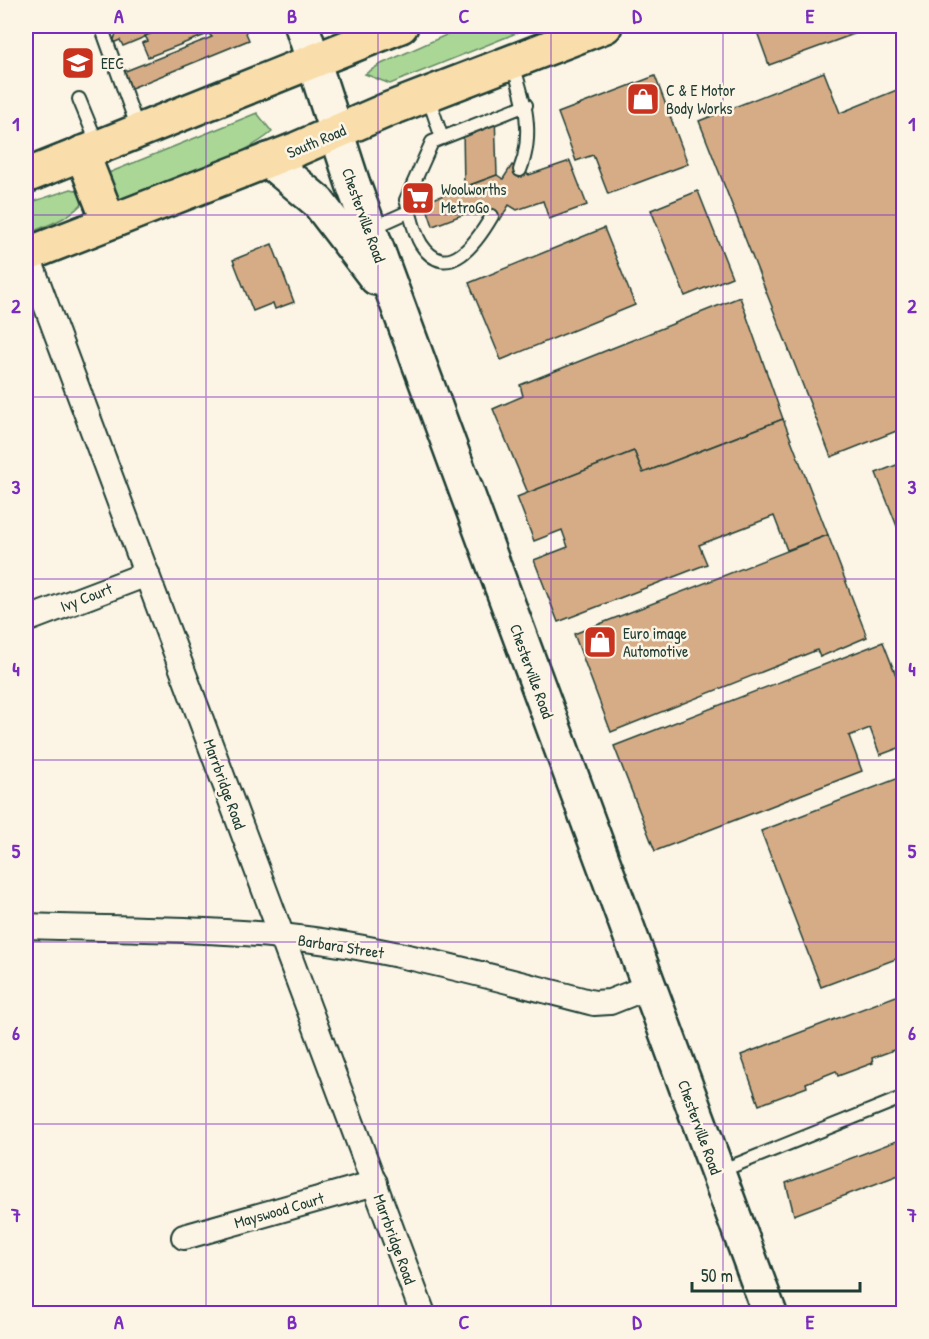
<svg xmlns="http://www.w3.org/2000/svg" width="929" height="1339" font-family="'Patrick Hand',sans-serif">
<rect width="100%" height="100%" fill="#fcf5e5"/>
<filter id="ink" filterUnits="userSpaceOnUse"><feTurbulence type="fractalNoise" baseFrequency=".0167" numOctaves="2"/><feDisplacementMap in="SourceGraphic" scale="12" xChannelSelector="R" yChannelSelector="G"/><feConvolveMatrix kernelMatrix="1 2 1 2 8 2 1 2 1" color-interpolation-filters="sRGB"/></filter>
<g filter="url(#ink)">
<!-- green -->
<g fill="#aad796" stroke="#648a65" stroke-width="1.5">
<path d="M 466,26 L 534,26 L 390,84 L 365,74 L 379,65 Z"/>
<path d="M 257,113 L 272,132 C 235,163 157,185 111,204 L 101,176 Z"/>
<path d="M 71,189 L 80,191 L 85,200 C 70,219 48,225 26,234 L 26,204 Z"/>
</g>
<!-- building -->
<g fill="#d6ac87" stroke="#1f3d34" stroke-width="1.5">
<path d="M 122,26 L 171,26 L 123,46 L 120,40 L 113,43 L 118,27 Z"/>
<path d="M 171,26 L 229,26 L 148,57 L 142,43 L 148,41 L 145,36 Z"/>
<path d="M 229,26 L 243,26 L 249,40 L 129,89 L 123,72 L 212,37 L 209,34 Z"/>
<path d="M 764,26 L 876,26 L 769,65 L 756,29 Z"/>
<path d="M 824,72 L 840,113 L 904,87 L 904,428 L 831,457 L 699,121 Z"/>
<path d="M 655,76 L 688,164 L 608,194 L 593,155 L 576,161 L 558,113 Z"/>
<path d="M 495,115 L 497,175 L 464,187 L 463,128 Z"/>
<path d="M 570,161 L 587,205 L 549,219 L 543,201 L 517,210 L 509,205 L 500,220 L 480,208 L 433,226 L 425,202 L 497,175 L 503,179 L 512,165 L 529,175 Z"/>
<path d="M 698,191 L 732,277 L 685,296 L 651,210 Z"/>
<path d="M 604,228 L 635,305 L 501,360 L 469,283 Z"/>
<path d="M 272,244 L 294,302 L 275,309 L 273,303 L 253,311 L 233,260 Z"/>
<path d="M 740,297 L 783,419 L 643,473 L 634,451 L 528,493 L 493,409 L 523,396 L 520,385 Z"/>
<path d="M 783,419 L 828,535 L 787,550 L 774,516 L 699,545 L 707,564 L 558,622 L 534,560 L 568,547 L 562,530 L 534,541 L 517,497 L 634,451 L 643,473 Z"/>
<path d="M 904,462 L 904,544 L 876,473 Z"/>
<path d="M 828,535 L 867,637 L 820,657 L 817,650 L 611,732 L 574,634 Z"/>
<path d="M 883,642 L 904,696 L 904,746 L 880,755 L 870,728 L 849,736 L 862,771 L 655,851 L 614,746 Z"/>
<path d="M 904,776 L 904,956 L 821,987 L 761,831 Z"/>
<path d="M 904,993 L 904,1051 L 902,1047 L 872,1058 L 873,1063 L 838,1076 L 836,1071 L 806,1083 L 807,1087 L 759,1105 L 741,1055 Z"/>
<path d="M 904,1138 L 904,1173 L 794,1215 L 786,1183 Z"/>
</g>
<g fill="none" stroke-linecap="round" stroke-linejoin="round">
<defs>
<g id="lane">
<path d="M 101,26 L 138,129"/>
<path d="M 512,62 C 524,99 535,132 520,170"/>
<path d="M 428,97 L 442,138"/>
<path d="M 79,99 L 98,145"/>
<path d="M 492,216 C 478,240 448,285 421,244 C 413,231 411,214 406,200 L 432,142 L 526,105"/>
<path d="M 370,229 L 410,211"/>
<path d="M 718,1172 L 904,1097"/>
</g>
<g id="street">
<path d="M 27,254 L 423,1314"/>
<path d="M 26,620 L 147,574"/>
<path d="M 26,926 C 110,929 197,928 281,936 C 387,947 491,977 594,1003 L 610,1002 L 648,987"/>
<path d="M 184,1237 L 375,1183"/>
</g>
<g id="secondary">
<path d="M 302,26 L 353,184 L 770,1314"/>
<path d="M 268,160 L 318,202 L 376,278"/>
</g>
<g id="highway">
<path d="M 82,153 L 109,222"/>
<path d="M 26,176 L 401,26"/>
<path d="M 26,255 L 297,149 L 387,110 L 605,26"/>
</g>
</defs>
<!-- lane casing -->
<use href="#lane" stroke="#1f3d34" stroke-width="16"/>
<!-- street casing -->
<use href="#street" stroke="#1f3d34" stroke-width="28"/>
<!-- secondary casing -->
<use href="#secondary" stroke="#1f3d34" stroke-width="38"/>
<!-- highway casing -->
<use href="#highway" stroke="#1f3d34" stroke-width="38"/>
<!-- lane -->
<use href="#lane" stroke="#fcf5e5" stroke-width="12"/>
<!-- street -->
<use href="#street" stroke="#fcf5e5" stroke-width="24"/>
<!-- secondary -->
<use href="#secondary" stroke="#fcf5e5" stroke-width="33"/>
<!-- highway -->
<use href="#highway" stroke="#f9deab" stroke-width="33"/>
</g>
</g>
<!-- grid -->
<path fill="none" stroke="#7b2cbf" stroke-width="1.5" stroke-opacity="0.55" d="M 206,26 L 206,1314M 378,26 L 378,1314M 551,26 L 551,1314M 723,26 L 723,1314M 26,215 L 904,215M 26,397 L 904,397M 26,579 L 904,579M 26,760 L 904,760M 26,942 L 904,942M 26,1124 L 904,1124"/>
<!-- icons -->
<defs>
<symbol id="school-square" viewBox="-11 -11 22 22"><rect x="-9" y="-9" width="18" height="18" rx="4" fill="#c8321e" stroke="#fcf5e5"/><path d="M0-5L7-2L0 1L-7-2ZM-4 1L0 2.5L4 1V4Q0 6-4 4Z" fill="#fff"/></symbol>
<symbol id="shop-square" viewBox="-11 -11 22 22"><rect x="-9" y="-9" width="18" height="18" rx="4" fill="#c8321e" stroke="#fcf5e5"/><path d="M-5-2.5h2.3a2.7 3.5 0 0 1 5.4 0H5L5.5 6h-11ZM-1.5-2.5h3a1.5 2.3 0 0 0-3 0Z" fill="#fff"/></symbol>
<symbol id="supermarket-square" viewBox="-11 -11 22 22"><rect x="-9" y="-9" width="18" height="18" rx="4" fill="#c8321e" stroke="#fcf5e5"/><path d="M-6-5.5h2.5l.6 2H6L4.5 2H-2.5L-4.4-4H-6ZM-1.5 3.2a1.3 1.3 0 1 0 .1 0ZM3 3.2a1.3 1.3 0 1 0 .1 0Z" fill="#fff"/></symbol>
</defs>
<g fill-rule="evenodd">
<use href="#school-square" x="59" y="44" width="38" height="38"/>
<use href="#shop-square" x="624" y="80" width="38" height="38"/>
<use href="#supermarket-square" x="399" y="179" width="38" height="38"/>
<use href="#shop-square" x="581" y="623" width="38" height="38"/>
</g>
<g text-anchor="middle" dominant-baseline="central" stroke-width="5" stroke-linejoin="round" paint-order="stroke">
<!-- poi labels -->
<g font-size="16" fill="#1f3d34" stroke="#fcf5e5" text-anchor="start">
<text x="101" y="63">EEC</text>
<text x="666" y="90">C &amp; E Motor<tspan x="666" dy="18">Body Works</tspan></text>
<text x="441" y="189">Woolworths<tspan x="441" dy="18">MetroGo</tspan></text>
<text x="623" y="633">Euro image<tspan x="623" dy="18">Automotive</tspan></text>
</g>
<!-- street labels -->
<g font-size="16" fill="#1f3d34" stroke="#fcf5e5">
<text transform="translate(316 141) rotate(-23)">South Road</text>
<text transform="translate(364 215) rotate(70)">Chesterville Road</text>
<text transform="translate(86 597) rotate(-21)">Ivy Court</text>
<text transform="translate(532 671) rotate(70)">Chesterville Road</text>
<text transform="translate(225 784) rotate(70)">Marrbridge Road</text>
<text transform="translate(341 946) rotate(9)">Barbara Street</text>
<text transform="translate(700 1127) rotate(70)">Chesterville Road</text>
<text transform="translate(279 1210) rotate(-16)">Mayswood Court</text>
<text transform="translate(395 1239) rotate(70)">Marrbridge Road</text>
</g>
</g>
<!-- margin -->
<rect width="929" height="1339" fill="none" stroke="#fcf5e5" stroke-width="66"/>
<!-- scale -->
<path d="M692 1282v9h168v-9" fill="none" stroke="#1f3d34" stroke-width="3"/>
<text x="701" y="1282" font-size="18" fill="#1f3d34" stroke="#fcf5e5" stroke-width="4.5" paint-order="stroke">50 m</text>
<rect x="33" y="33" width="863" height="1273" fill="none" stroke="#7b2cbf" stroke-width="2"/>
<g font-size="20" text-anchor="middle" font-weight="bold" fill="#7b2cbf">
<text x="119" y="23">A</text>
<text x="292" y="23">B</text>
<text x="464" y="23">C</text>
<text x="637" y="23">D</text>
<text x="810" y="23">E</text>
<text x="16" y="131">1</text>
<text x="912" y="131">1</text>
<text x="16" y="313">2</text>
<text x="912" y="313">2</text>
<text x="16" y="494">3</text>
<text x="912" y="494">3</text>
<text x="16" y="676">4</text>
<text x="912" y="676">4</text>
<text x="16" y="858">5</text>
<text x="912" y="858">5</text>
<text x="16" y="1040">6</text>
<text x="912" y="1040">6</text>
<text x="16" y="1222">7</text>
<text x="912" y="1222">7</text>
<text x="119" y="1329">A</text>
<text x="292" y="1329">B</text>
<text x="464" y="1329">C</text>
<text x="637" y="1329">D</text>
<text x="810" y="1329">E</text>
</g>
</svg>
